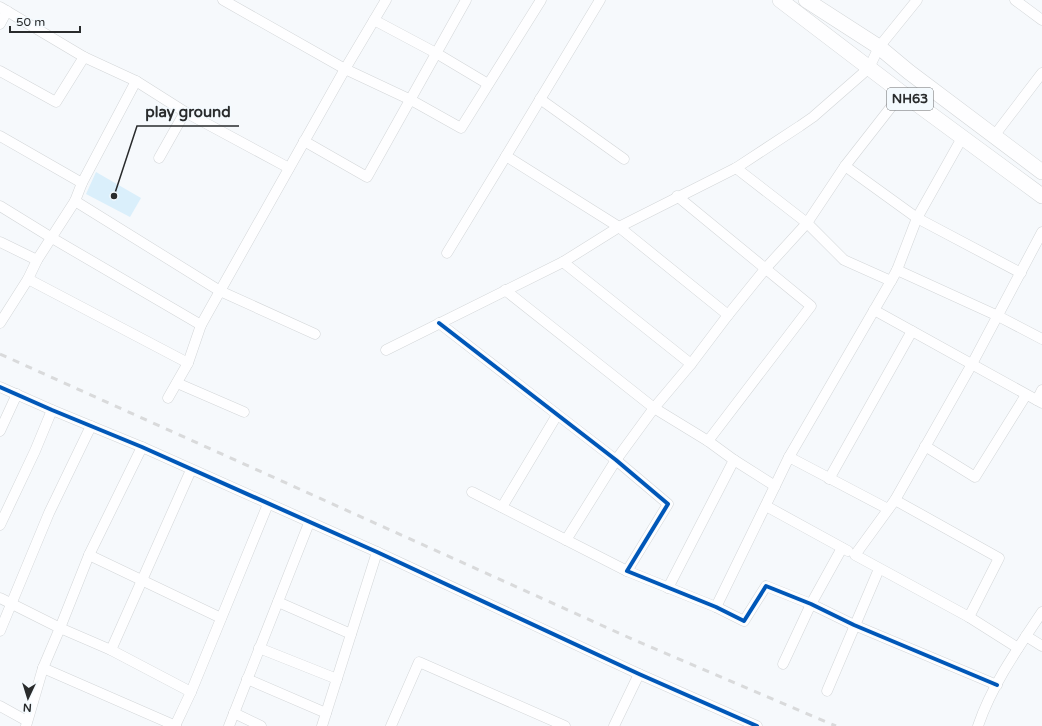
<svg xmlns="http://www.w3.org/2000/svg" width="1042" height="726" font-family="'Varela Round',sans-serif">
<rect width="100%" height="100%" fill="#f6f9fc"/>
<!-- green -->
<path fill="#daeffb" d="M 96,172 L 141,198 L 130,217 L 86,194 Z"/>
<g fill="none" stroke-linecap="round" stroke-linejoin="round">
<defs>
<g id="minor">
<path d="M 223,0 L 345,69 L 411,100 L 461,128 L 541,0"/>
<path d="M 600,0 L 506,156 L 619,227 L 728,315"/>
<path d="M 1015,0 L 1042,20"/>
<path d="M 0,7 L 84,57 L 136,81"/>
<path d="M 374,20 L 436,53 L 488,84"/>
<path d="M 0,24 L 7,11"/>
<path d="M 0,71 L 56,102 L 84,57"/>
<path d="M 540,99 L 624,159"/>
<path d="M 0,136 L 82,183"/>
<path d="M 994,136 L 1042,73"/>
<path d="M 304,141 L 367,177 L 466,0"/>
<path d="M 159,158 L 185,112"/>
<path d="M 845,166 L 917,218 L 1021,273"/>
<path d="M 736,168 L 807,223 L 844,260 L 891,281"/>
<path d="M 677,196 L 811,306 L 708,441"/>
<path d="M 75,201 L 220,291 L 315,334"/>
<path d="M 0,206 L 52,238 L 201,325"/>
<path d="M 0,242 L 37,260"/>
<path d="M 447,253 L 506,156"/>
<path d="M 563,262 L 691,364"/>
<path d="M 897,270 L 998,316 L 1042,339"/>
<path d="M 28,279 L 188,363"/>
<path d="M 505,290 L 654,408 L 708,441 L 734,460 L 775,486 L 789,457 L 888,509"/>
<path d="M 874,310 L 1042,403"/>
<path d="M 0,323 L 28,279 L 37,260 L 75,201 L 82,183 L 136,81 L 185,112 L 289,168"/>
<path d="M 439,323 L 616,460 L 668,504 L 627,571 L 716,607 L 744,621 L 766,586 L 811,604 L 854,625 L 997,685"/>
<path d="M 386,350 L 563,262 L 619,227 L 736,168 L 800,126 L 813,117 L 869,68 L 879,47 L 917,0"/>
<path d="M 177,383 L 244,412"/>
<path d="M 0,387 L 52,410 L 142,447 L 377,552 L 639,674 L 757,726"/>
<path d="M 168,398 L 188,363 L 201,325 L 220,291 L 345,69 L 386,0"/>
<path d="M 1037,400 L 1042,390"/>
<path d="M 0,431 L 17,394"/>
<path d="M 925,446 L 975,477 L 1026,395"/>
<path d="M 789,457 L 891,281 L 897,270 L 917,218 L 962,138"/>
<path d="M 829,479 L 912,331"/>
<path d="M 472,492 L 627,571"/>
<path d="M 895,500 L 999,558 L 969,617"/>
<path d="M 766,506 L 848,551"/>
<path d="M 502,507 L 557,415"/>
<path d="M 0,525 L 35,451 L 52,410"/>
<path d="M 566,540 L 616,460 L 654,408 L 691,364 L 728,315 L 766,268 L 807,223 L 845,166 L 902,93"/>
<path d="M 89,555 L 221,618"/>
<path d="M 668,588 L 734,460"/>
<path d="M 0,598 L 60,628 L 89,555 L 142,447"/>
<path d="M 278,602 L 351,634"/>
<path d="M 716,607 L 775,486"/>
<path d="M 0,631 L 49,513 L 91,426"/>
<path d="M 1026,636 L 1042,646"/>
<path d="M 259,648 L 337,679"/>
<path d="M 1018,648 L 969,617 L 855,555 L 895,500 L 972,364 L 1042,232"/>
<path d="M 111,650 L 191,470"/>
<path d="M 783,664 L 811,604 L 842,548"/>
<path d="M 247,679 L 326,713"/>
<path d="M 827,691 L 879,569"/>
<path d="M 0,706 L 27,721"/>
<path d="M 234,713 L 261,726"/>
<path d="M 26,726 L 43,668"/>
<path d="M 175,726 L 191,692 L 268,504"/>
<path d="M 176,726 L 43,668 L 60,628 L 111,650 L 191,692"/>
<path d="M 229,726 L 309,523"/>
<path d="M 322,726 L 377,552"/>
<path d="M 391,726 L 419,662 L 565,726"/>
<path d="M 614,726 L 639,674"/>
<path d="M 978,726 C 992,685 1018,648 1042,612"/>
</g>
<g id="highway">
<path d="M 780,0 L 902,93 L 1042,196"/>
<path d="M 806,0 L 879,47 L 909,72 L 1042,172"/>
</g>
</defs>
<!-- minor casing -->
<use href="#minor" stroke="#d3d6d8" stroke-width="11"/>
<!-- highway casing -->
<use href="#highway" stroke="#d3d6d8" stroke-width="16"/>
<!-- minor -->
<use href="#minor" stroke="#fefeff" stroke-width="10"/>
<!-- highway -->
<use href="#highway" stroke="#fefeff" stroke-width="15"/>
<!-- rail -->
<path stroke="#d9dadb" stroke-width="3" stroke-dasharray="7 7" stroke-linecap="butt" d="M 0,354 L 632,639 L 836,726"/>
<defs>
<g id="cycleway">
<path d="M 439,323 L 616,460 L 668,504 L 627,571 L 716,607 L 744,621 L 766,586 L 811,604 L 854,625 L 997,685"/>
<path d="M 0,387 L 52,410 L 142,447 L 377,552 L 639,674 L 757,726"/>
</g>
</defs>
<!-- cycleway casing -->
<use href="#cycleway" stroke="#f4fafe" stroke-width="6"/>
<!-- cycleway -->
<use href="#cycleway" stroke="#0057b8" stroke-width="4"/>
</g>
<g text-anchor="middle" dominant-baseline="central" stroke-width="3" stroke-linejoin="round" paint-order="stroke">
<!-- shield labels -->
<rect fill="#f4fafe" stroke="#66696b" stroke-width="1" x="887" y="88" width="46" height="22" rx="3"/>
<g font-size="13" font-weight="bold" fill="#292b2c">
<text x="910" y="99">NH63</text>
</g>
</g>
<!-- callouts -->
<path fill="none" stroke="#292b2c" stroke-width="1.5" d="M114 196L137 126H239"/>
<circle fill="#292b2c" stroke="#f4fafe" stroke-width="1.5" cx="114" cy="196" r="4"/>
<g font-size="15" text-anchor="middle" font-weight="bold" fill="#292b2c" stroke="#f4fafe" stroke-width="3" stroke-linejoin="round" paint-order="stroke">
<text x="188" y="117">play ground</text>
</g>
<!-- north arrow -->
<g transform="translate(28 698) rotate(184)" stroke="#f4fafe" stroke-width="3" paint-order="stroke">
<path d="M0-3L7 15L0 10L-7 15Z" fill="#292b2c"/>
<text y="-6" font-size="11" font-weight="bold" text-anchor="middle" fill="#292b2c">N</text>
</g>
<!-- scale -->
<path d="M10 26v6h70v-6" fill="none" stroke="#292b2c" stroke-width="2"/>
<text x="16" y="26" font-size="12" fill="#292b2c" stroke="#f4fafe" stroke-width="3" paint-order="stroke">50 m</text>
</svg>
